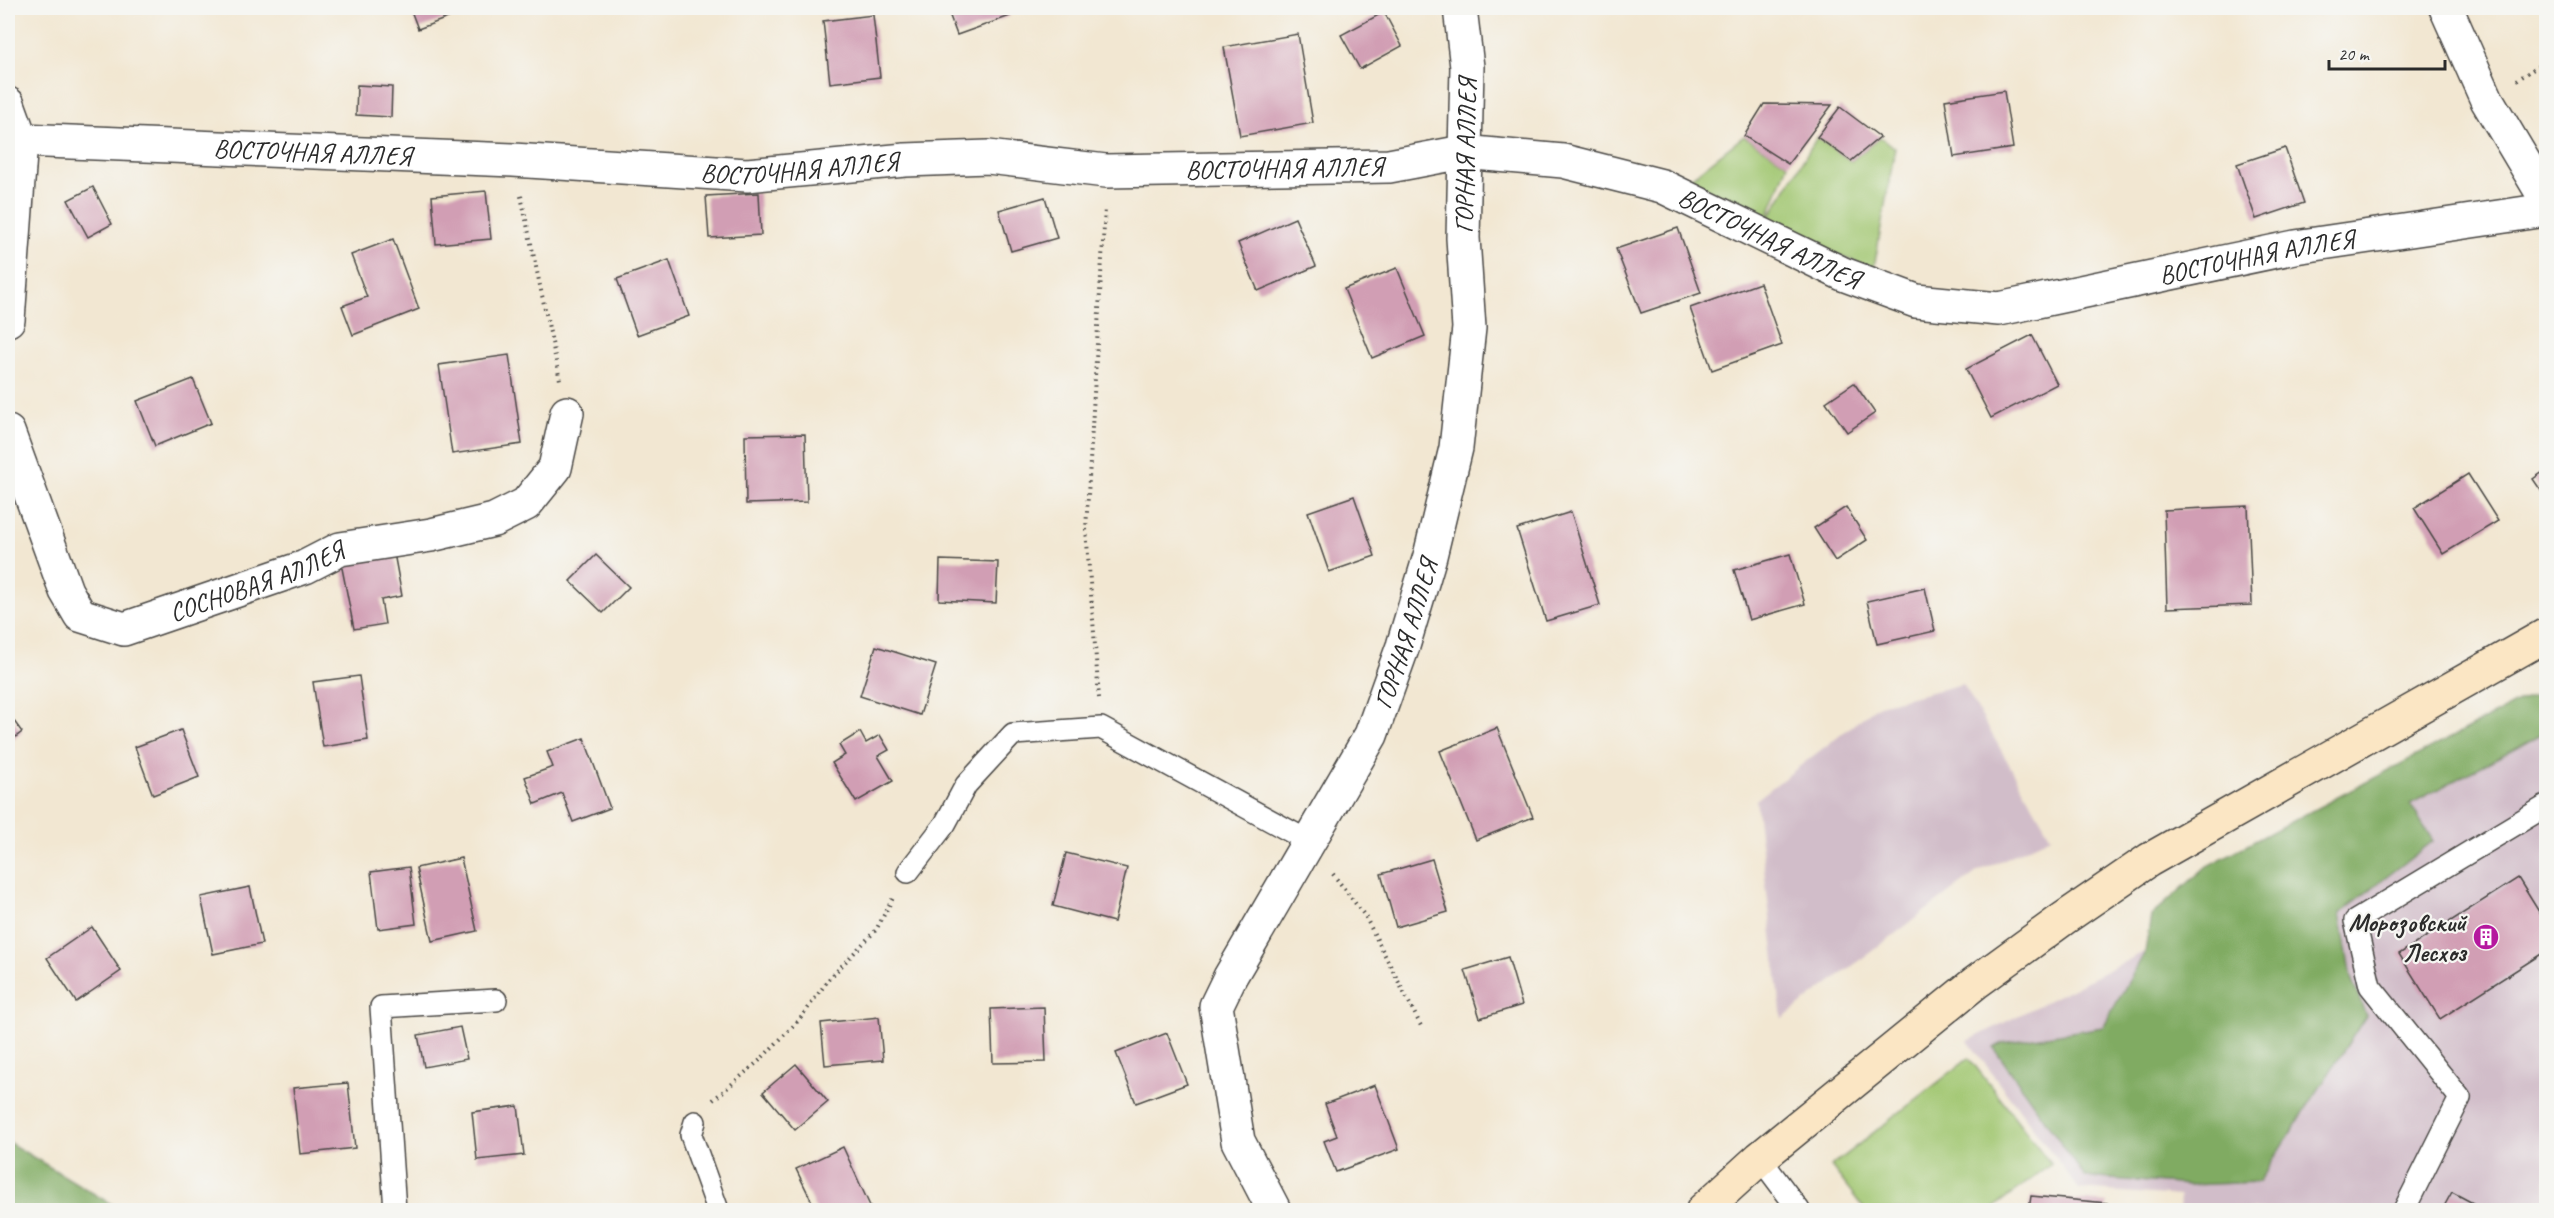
<svg xmlns="http://www.w3.org/2000/svg" width="2554" height="1218" font-family="Caveat,sans-serif">
<rect width="100%" height="100%" fill="#f6f6f2"/>
<filter id="ink" filterUnits="userSpaceOnUse"><feTurbulence type="fractalNoise" baseFrequency=".0167" numOctaves="2"/><feDisplacementMap in="SourceGraphic" scale="12" xChannelSelector="R" yChannelSelector="G"/><feConvolveMatrix kernelMatrix="1 2 1 2 8 2 1 2 1" color-interpolation-filters="sRGB"/></filter>
<filter id="wash" filterUnits="userSpaceOnUse"><feTurbulence type="fractalNoise" baseFrequency=".008" numOctaves="4" result="noise"/><feDisplacementMap in="SourceGraphic" scale="24" xChannelSelector="R" yChannelSelector="G"/><feGaussianBlur stdDeviation="1.35" result="paint"/><feColorMatrix in="noise" values="0 0 0 0 0 0 0 0 0 0 0 0 0 0 0 0 0 1.4 0 .05"/><feComposite in="paint" operator="in"/></filter>
<g filter="url(#wash)">
<rect width="100%" height="100%" fill="#f2e7d2"/>
<!-- industrial -->
<g fill="#d1bdc9">
<path d="M 1963,684 L 2051,837 L 1977,872 L 1782,1019 L 1756,800 L 1879,705 Z"/>
<path d="M 2546,732 L 2546,1210 L 2179,1210 L 2180,1196 L 2079,1189 L 1968,1041 L 2201,923 L 2410,804 Z"/>
</g>
<!-- green -->
<g fill="#a0c670" stroke="#66784e" stroke-width="1.5">
<path d="M 1744,136 L 1788,164 L 1765,224 L 1817,137 L 1851,161 L 1880,137 L 1895,148 L 1874,268 L 1762,229 L 1687,181 Z"/>
<path d="M 1969,1058 L 2051,1164 L 1991,1210 L 1865,1210 L 1831,1166 Z"/>
</g>
<!-- forest -->
<g fill="#80ab62" stroke="#566b46" stroke-width="1.5">
<path d="M 2546,692 L 2546,732 L 2410,804 L 2433,841 L 2340,913 L 2351,978 L 2366,1016 L 2259,1182 L 2189,1185 L 2085,1177 L 1994,1048 L 2002,1043 L 2103,1027 L 2145,952 L 2151,916 L 2207,866 L 2520,701 Z"/>
<path d="M 8,1142 L 121,1210 L 8,1210 Z"/>
</g>
<g id="blocks">
<!-- building -->
<g fill="#d19eb4">
<path d="M 410,8 L 450,8 L 453,16 L 418,29 Z"/>
<path d="M 947,8 L 1007,8 L 1010,16 L 957,35 Z"/>
<path d="M 1384,12 L 1402,46 L 1360,69 L 1341,35 Z"/>
<path d="M 873,15 L 880,77 L 830,83 L 823,21 Z"/>
<path d="M 1298,34 L 1313,123 L 1240,136 L 1224,47 Z"/>
<path d="M 357,85 L 392,87 L 391,117 L 356,115 Z"/>
<path d="M 2004,91 L 2013,148 L 1954,157 L 1945,100 Z"/>
<path d="M 1764,104 L 1832,105 L 1788,164 L 1744,136 Z"/>
<path d="M 1840,107 L 1880,137 L 1851,161 L 1817,137 Z"/>
<path d="M 2285,148 L 2304,203 L 2256,219 L 2237,164 Z"/>
<path d="M 93,187 L 112,224 L 88,237 L 68,200 Z"/>
<path d="M 486,191 L 491,239 L 436,244 L 432,196 Z"/>
<path d="M 759,193 L 761,235 L 709,238 L 706,196 Z"/>
<path d="M 1045,197 L 1057,238 L 1011,251 L 999,210 Z"/>
<path d="M 1295,218 L 1316,266 L 1258,291 L 1238,243 Z"/>
<path d="M 1678,228 L 1701,293 L 1641,313 L 1616,249 Z"/>
<path d="M 393,239 L 419,309 L 353,335 L 342,306 L 367,297 L 351,255 Z"/>
<path d="M 669,260 L 689,316 L 637,335 L 617,279 Z"/>
<path d="M 1397,268 L 1425,336 L 1372,358 L 1344,289 Z"/>
<path d="M 1760,283 L 1782,345 L 1712,370 L 1690,308 Z"/>
<path d="M 2032,335 L 2057,384 L 1991,418 L 1966,369 Z"/>
<path d="M 509,355 L 522,444 L 452,454 L 439,365 Z"/>
<path d="M 193,379 L 211,423 L 155,446 L 137,401 Z"/>
<path d="M 1854,383 L 1875,413 L 1847,432 L 1826,402 Z"/>
<path d="M 805,434 L 807,502 L 746,504 L 745,435 Z"/>
<path d="M 2546,470 L 2546,498 L 2533,479 Z"/>
<path d="M 2468,474 L 2498,521 L 2443,554 L 2414,508 Z"/>
<path d="M 1354,496 L 1375,556 L 1329,572 L 1308,512 Z"/>
<path d="M 2248,506 L 2252,605 L 2167,608 L 2164,510 Z"/>
<path d="M 1846,507 L 1867,540 L 1835,561 L 1814,528 Z"/>
<path d="M 1571,512 L 1600,605 L 1546,621 L 1517,529 Z"/>
<path d="M 394,553 L 402,596 L 381,600 L 385,624 L 354,629 L 341,563 Z"/>
<path d="M 1790,554 L 1805,604 L 1749,620 L 1734,570 Z"/>
<path d="M 596,555 L 629,587 L 603,613 L 570,581 Z"/>
<path d="M 940,560 L 998,562 L 996,603 L 939,600 Z"/>
<path d="M 1925,588 L 1935,631 L 1877,644 L 1867,601 Z"/>
<path d="M 876,646 L 936,665 L 920,715 L 860,696 Z"/>
<path d="M 359,676 L 368,740 L 323,747 L 313,682 Z"/>
<path d="M 8,713 L 22,732 L 8,743 Z"/>
<path d="M 1497,728 L 1533,817 L 1476,840 L 1440,751 Z"/>
<path d="M 181,730 L 199,777 L 153,795 L 135,747 Z"/>
<path d="M 860,732 L 866,743 L 880,735 L 889,750 L 878,756 L 893,781 L 856,802 L 832,763 L 845,755 L 839,745 Z"/>
<path d="M 584,738 L 610,808 L 573,822 L 562,793 L 535,804 L 525,777 L 553,767 L 547,752 Z"/>
<path d="M 1066,853 L 1127,868 L 1114,922 L 1053,906 Z"/>
<path d="M 461,858 L 477,931 L 432,941 L 416,868 Z"/>
<path d="M 1432,859 L 1448,912 L 1396,927 L 1381,874 Z"/>
<path d="M 409,867 L 416,924 L 378,929 L 371,872 Z"/>
<path d="M 2518,878 L 2546,923 L 2546,951 L 2440,1019 L 2399,954 Z"/>
<path d="M 250,887 L 262,944 L 213,954 L 201,897 Z"/>
<path d="M 92,927 L 121,971 L 76,1002 L 47,958 Z"/>
<path d="M 1508,957 L 1522,1005 L 1480,1018 L 1465,970 Z"/>
<path d="M 1044,1007 L 1046,1062 L 993,1063 L 991,1009 Z"/>
<path d="M 879,1017 L 883,1060 L 825,1065 L 821,1023 Z"/>
<path d="M 460,1027 L 467,1059 L 424,1067 L 418,1035 Z"/>
<path d="M 1167,1033 L 1187,1084 L 1136,1103 L 1116,1053 Z"/>
<path d="M 796,1064 L 828,1102 L 795,1130 L 763,1092 Z"/>
<path d="M 348,1083 L 355,1148 L 300,1154 L 293,1088 Z"/>
<path d="M 1375,1085 L 1399,1149 L 1336,1172 L 1324,1141 L 1337,1136 L 1325,1104 Z"/>
<path d="M 518,1106 L 524,1155 L 477,1160 L 472,1112 Z"/>
<path d="M 843,1147 L 871,1208 L 866,1210 L 816,1210 L 796,1169 Z"/>
<path d="M 2452,1192 L 2486,1210 L 2442,1210 Z"/>
<path d="M 2031,1196 L 2107,1203 L 2106,1210 L 2029,1210 Z"/>
</g>
</g>
</g>
<g filter="url(#ink)">
<use href="#blocks" fill-opacity="0" stroke="#494744" stroke-width="1.5"/>
<g fill="none" stroke-linecap="round" stroke-linejoin="round">
<defs>
<g id="lane">
<path d="M 908,872 L 945,824 L 966,785 L 1013,734 L 1101,728 L 1308,841"/>
<path d="M 695,1122 L 691,1135 L 718,1210"/>
<path d="M 1760,1158 L 1799,1210"/>
<path d="M 395,1210 L 381,1007 L 496,1000"/>
<path d="M 2404,1210 L 2460,1098 L 2370,986 L 2355,921 L 2546,806"/>
</g>
<g id="street">
<path d="M 2446,8 L 2487,100 L 2546,199"/>
<path id="s1" d="M 8,104 L 21,140 L 513,160 L 747,175 L 905,160 L 988,157 L 1106,171 L 1389,166 L 1463,152 L 1563,161 L 1662,186 L 1843,274 L 1916,301 L 1999,309 L 2295,247 L 2546,210"/>
<path d="M 8,320 L 21,140"/>
<path id="s2" d="M 8,432 L 66,591 L 80,615 L 124,629 L 305,567 L 340,549 L 431,535 L 494,520 L 526,504 L 555,468 L 567,413"/>
<path id="s3" d="M 1274,1210 L 1238,1141 L 1216,1006 L 1230,977 L 1371,735 L 1403,646 L 1430,556 L 1456,448 L 1469,328 L 1463,238 L 1467,67 L 1460,8"/>
</g>
<path id="secondary" d="M 1703,1210 L 1760,1158 L 1975,983 L 2063,919 L 2149,860 L 2546,635"/>
</defs>
<!-- lane casing -->
<use href="#lane" stroke="#494744" stroke-width="24"/>
<!-- street casing -->
<use href="#street" stroke="#494744" stroke-width="36"/>
<!-- secondary casing -->
<use href="#secondary" stroke="#494744" stroke-width="36"/>
<!-- path -->
<g stroke="#494744" stroke-width="4" stroke-dasharray="1.5 4.5" stroke-linecap="butt">
<path d="M 2517,80 L 2546,61"/>
<path d="M 521,196 L 560,380"/>
<path d="M 1099,698 L 1086,529 L 1105,208"/>
<path d="M 1333,874 L 1365,916 L 1421,1026"/>
<path d="M 713,1100 L 759,1061 L 800,1019 L 829,979 L 876,930 L 894,896"/>
</g>
<!-- lane -->
<use href="#lane" stroke="#fff" stroke-width="21"/>
<!-- street -->
<use href="#street" stroke="#fff" stroke-width="33"/>
<!-- secondary -->
<use href="#secondary" stroke="#fbe6c4" stroke-width="33"/>
</g>
</g>
<!-- icons -->
<defs>
<symbol id="building-disc" viewBox="-11 -11 22 22"><circle r="9.5" fill="#b5179e" stroke="#f6f6f2"/><path d="M-4-6H4V6H1V3H-1V6H-4ZM-2.5-4.3h1.7v1.8h-1.7ZM.8-4.3h1.7v1.8H.8ZM-2.5-1h1.7V.8h-1.7ZM.8-1h1.7V.8H.8Z" fill="#fff"/></symbol>
</defs>
<g fill-rule="evenodd">
<use href="#building-disc" x="2471" y="922" width="30" height="30"/>
</g>
<g text-anchor="middle" dominant-baseline="central" stroke-width="4.5" stroke-linejoin="round" paint-order="stroke">
<!-- street labels -->
<g font-size="26" fill="#2b2b2b" stroke="#f6f6f2">
<text stroke="none"><textPath href="#s1" startOffset="330">ВОСТОЧНАЯ АЛЛЕЯ</textPath></text>
<text stroke="none"><textPath href="#s3" startOffset="1120">ГОРНАЯ АЛЛЕЯ</textPath></text>
<text stroke="none"><textPath href="#s1" startOffset="818">ВОСТОЧНАЯ АЛЛЕЯ</textPath></text>
<text stroke="none"><textPath href="#s1" startOffset="1304">ВОСТОЧНАЯ АЛЛЕЯ</textPath></text>
<text stroke="none"><textPath href="#s1" startOffset="1806">ВОСТОЧНАЯ АЛЛЕЯ</textPath></text>
<text stroke="none"><textPath href="#s1" startOffset="2312">ВОСТОЧНАЯ АЛЛЕЯ</textPath></text>
<text stroke="none"><textPath href="#s2" startOffset="384">СОСНОВАЯ АЛЛЕЯ</textPath></text>
<text stroke="none"><textPath href="#s3" startOffset="634">ГОРНАЯ АЛЛЕЯ</textPath></text>
</g>
<!-- poi labels -->
<g font-size="26" font-weight="bold" fill="#2b2b2b" stroke="#f6f6f2" text-anchor="end">
<text x="2466" y="922">Морозовский<tspan x="2466" dy="30">Лесхоз</tspan></text>
</g>
</g>
<!-- margin -->
<rect width="2554" height="1218" fill="none" stroke="#f6f6f2" stroke-width="30"/>
<!-- scale -->
<path d="M2329 60v9h116v-9" fill="none" stroke="#2b2b2b" stroke-width="3"/>
<text x="2338" y="60" font-size="18" fill="#2b2b2b" stroke="#f6f6f2" stroke-width="4.5" paint-order="stroke">20 m</text>
</svg>
